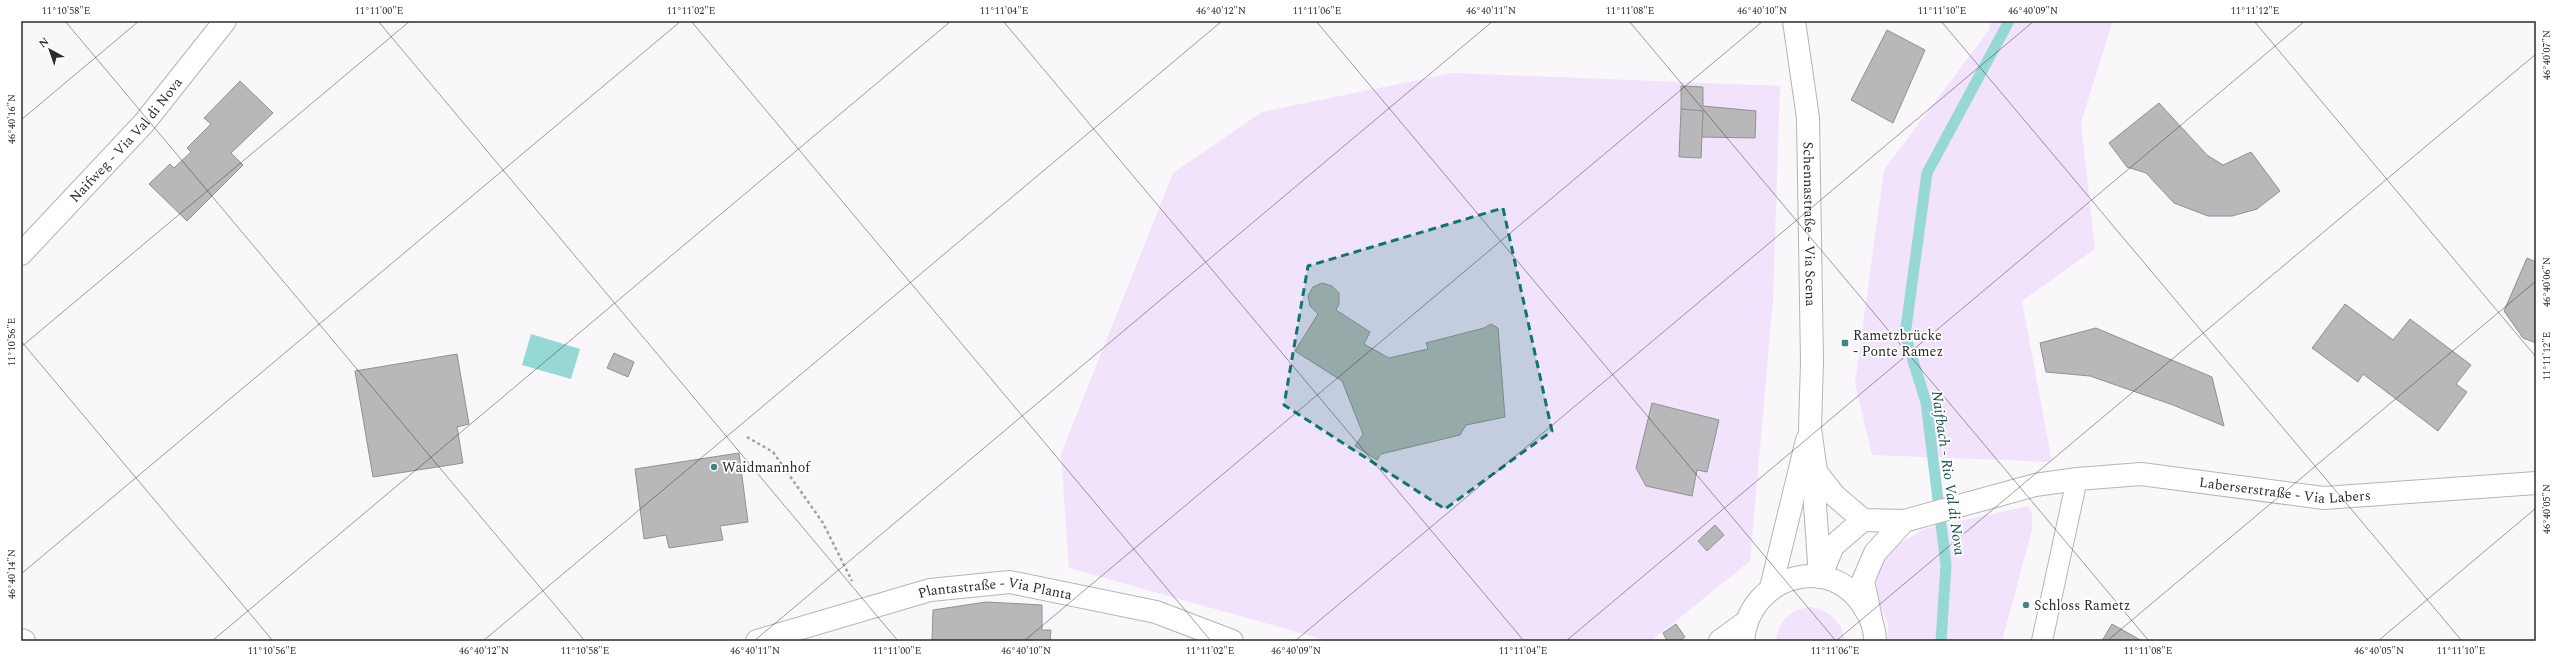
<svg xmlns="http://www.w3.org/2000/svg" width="2557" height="662" font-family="Spectral,serif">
<rect width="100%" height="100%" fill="#f9f7fa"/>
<!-- green -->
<g fill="#f2e3fc">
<path d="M 1990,21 L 2113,21 L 2081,122 L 2095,249 L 2022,301 L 2052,462 L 1872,455 L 1855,383 L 1884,170 L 1989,30 Z"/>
<path d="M 1452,73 L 1780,86 L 1773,300 L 1750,561 L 1651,641 L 1329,641 L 1069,568 L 1061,454 L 1173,173 L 1262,112 Z"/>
<path d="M 2028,506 L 2032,513 L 2032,530 L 2002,641 L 1887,641 L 1888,624 L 1877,598 L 1876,574 L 1895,546 L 1924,529 Z"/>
<path d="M 1811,607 C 1830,611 1842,621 1844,641 L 1776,641 C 1778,621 1791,609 1811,607 Z"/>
</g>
<!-- water -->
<path fill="#95d8d5" d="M 531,334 L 580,349 L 571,379 L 522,365 Z"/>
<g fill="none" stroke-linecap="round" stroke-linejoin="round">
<!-- stream -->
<path stroke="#95d8d5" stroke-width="11" d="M 1941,641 L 1946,565 L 1926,402 L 1905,335 L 1927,173 L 2009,21"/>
</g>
<!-- building -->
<g fill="#b8b7ba" stroke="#929093">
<path d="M 1887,30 L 1925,50 L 1893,123 L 1851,100 Z"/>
<path d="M 240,81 L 273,113 L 231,153 L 243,165 L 187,221 L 149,184 L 170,164 L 174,168 L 191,152 L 187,148 L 211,124 L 204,118 Z"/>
<path d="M 1681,86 L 1703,87 L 1703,106 L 1756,111 L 1755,138 L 1702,137 L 1703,111 L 1681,109 Z"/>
<path d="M 2159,103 L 2207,155 L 2223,165 L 2251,152 L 2280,191 L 2257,209 L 2232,216 L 2208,216 L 2174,203 L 2146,173 L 2127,167 L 2109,143 Z"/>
<path d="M 1681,109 L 1703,111 L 1701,158 L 1679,157 Z"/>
<path d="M 2527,258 L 2536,262 L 2536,343 L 2523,338 L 2504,311 Z"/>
<path d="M 1322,283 L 1332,286 L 1339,293 L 1339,304 L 1336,310 L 1370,332 L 1364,344 L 1389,358 L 1428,349 L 1426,343 L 1484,328 L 1491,324 L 1498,328 L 1505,417 L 1466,425 L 1460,435 L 1381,454 L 1377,460 L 1355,446 L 1363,434 L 1342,381 L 1295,351 L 1318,314 L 1310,306 L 1308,296 L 1313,287 Z"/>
<path d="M 2345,304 L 2393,340 L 2410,319 L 2471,365 L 2456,384 L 2467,392 L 2438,431 L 2363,374 L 2358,382 L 2312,348 Z"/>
<path d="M 2096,328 L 2212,377 L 2224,426 L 2173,405 L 2090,376 L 2046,372 L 2040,343 Z"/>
<path d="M 614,353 L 634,362 L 628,377 L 607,368 Z"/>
<path d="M 457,354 L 469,424 L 457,427 L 463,463 L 373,477 L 355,371 Z"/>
<path d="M 1652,403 L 1719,420 L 1707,472 L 1697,470 L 1692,496 L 1646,486 L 1636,468 Z"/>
<path d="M 739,453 L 748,522 L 720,526 L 723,540 L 669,548 L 666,535 L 644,539 L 635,469 Z"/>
<path d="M 1715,525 L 1724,535 L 1707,551 L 1698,541 Z"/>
<path d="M 986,602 L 1042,605 L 1042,630 L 1051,630 L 1050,641 L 932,641 L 933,610 Z"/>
<path d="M 1676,624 L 1685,637 L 1679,641 L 1667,641 L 1663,633 Z"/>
<path d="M 2112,624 L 2142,641 L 2102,641 Z"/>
</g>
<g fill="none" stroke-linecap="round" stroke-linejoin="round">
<defs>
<path id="lane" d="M 2042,641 L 2077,479"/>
<g id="street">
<path id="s1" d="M 21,254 L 144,123 L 225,21"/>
<path id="s2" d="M 1816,472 L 1834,495 L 1863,520 L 1904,521 L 2035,485 L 2077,479 L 2141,474 L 2324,498 L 2536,483"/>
<path d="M 1820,577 L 1833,546 L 1863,520"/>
<path d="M 1871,619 L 1863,581 L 1875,553 L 1904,521"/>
<path d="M 21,640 L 24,641"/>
<path id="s3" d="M 757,641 L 930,590 L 1010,582 L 1156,612 L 1232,641"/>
</g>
<g id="secondary">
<path id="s4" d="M 1794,21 L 1808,118 L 1812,362 L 1810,428 L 1816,472 L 1815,505 L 1820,577"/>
<path d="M 1771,588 L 1807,440"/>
<path d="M 1720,641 L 1746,622"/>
<path d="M 1743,641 C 1748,574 1835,550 1867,612 C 1872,620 1875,632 1875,641"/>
</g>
</defs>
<!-- lane casing -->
<use href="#lane" stroke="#b6b4b7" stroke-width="22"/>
<!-- street casing -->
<use href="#street" stroke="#b6b4b7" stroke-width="24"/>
<!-- secondary casing -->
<use href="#secondary" stroke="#b6b4b7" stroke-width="24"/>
<!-- path -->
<path stroke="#a2a0a3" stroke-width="2.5" stroke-dasharray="3 3" stroke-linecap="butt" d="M 747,437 L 773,452 L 823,523 L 852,581"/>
<!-- lane -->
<use href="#lane" stroke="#fff" stroke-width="20"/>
<!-- street -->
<use href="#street" stroke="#fff" stroke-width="22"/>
<!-- secondary -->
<use href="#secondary" stroke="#fff" stroke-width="22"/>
</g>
<!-- marked area -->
<path fill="#0f766e" fill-opacity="0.2" stroke="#0f766e" stroke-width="3" stroke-dasharray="8 5" stroke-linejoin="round" d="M 1503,208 L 1552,431 L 1445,509 L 1284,405 L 1308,266 Z"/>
<!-- ticks -->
<path fill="none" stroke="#2c2b2d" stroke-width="1" stroke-opacity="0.45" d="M 65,21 L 585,641M 378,21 L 898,641M 691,21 L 1211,641M 1003,21 L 1524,641M 1316,21 L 1836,641M 1629,21 L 2149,641M 1941,21 L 2462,641M 2254,21 L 2536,357M 21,120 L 139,21M 21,341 L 273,641M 21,347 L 410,21M 21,574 L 681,21M 212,641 L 951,21M 483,641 L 1222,21M 754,641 L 1493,21M 1024,641 L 1763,21M 1295,641 L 2034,21M 1566,641 L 2305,21M 1836,641 L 2536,54M 2107,641 L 2536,281M 2378,641 L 2536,508"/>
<!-- markers -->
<g fill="#3e8683" stroke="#fff" stroke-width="1.5">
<rect x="1841" y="339" width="8" height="8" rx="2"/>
<circle cx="714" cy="467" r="4"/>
<circle cx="2026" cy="605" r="4"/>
</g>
<g text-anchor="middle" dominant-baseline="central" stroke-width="3.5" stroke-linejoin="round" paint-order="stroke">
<!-- street labels -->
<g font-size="14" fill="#2c2b2d" stroke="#fff">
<text stroke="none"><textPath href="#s1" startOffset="155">Naifweg - Via Val di Nova</textPath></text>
<text stroke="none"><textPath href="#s4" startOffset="204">Schennastraße - Via Scena</textPath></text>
<text stroke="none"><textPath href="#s2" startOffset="496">Laberserstraße - Via Labers</textPath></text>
<text stroke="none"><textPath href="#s3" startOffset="246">Plantastraße - Via Planta</textPath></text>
</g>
<!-- poi labels -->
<g font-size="14" fill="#2c2b2d" stroke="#fff" text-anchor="start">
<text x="1853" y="335">Rametzbrücke<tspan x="1853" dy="16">- Ponte Ramez</tspan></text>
<text x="722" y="467">Waidmannhof</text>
<text x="2034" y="605">Schloss Rametz</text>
</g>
<!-- water labels -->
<g font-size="15" font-style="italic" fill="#17514f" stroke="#fff">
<text transform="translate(1948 473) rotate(82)">Naifbach - Rio Val di Nova</text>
</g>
</g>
<!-- border -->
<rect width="2557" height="662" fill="none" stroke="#ffffff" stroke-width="44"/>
<!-- north arrow -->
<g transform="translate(50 50) rotate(320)" stroke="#ffffff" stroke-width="3" paint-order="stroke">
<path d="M0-3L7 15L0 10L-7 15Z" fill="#2c2b2d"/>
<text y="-6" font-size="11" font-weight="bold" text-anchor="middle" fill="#2c2b2d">N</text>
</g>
<rect x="22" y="22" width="2513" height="618" fill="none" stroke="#2c2b2d" stroke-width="1.5"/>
<g font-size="10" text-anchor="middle" fill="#2c2b2d">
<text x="66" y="14">11°10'58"E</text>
<text x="379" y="14">11°11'00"E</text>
<text x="691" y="14">11°11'02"E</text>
<text x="1004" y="14">11°11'04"E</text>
<text x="1221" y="14">46°40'12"N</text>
<text x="1317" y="14">11°11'06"E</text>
<text x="1491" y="14">46°40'11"N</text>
<text x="1630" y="14">11°11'08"E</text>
<text x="1762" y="14">46°40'10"N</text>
<text x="1942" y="14">11°11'10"E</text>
<text x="2033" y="14">46°40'09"N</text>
<text x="2255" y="14">11°11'12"E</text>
<text transform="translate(2546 55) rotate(-90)" y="4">46°40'07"N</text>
<text transform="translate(11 119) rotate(-90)" y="4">46°40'16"N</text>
<text transform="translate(2546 282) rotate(-90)" y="4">46°40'06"N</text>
<text transform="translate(11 342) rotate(-90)" y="4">11°10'56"E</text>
<text transform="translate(2546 356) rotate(-90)" y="4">11°11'12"E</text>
<text transform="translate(2546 509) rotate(-90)" y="4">46°40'05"N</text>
<text transform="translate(11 574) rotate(-90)" y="4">46°40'14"N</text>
<text x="272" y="654">11°10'56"E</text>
<text x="484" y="654">46°40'12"N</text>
<text x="585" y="654">11°10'58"E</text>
<text x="755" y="654">46°40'11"N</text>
<text x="897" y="654">11°11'00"E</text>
<text x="1026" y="654">46°40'10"N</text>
<text x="1210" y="654">11°11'02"E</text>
<text x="1296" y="654">46°40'09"N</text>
<text x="1523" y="654">11°11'04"E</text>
<text x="1835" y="654">11°11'06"E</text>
<text x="2148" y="654">11°11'08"E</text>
<text x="2379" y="654">46°40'05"N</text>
<text x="2461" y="654">11°11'10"E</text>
</g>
</svg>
